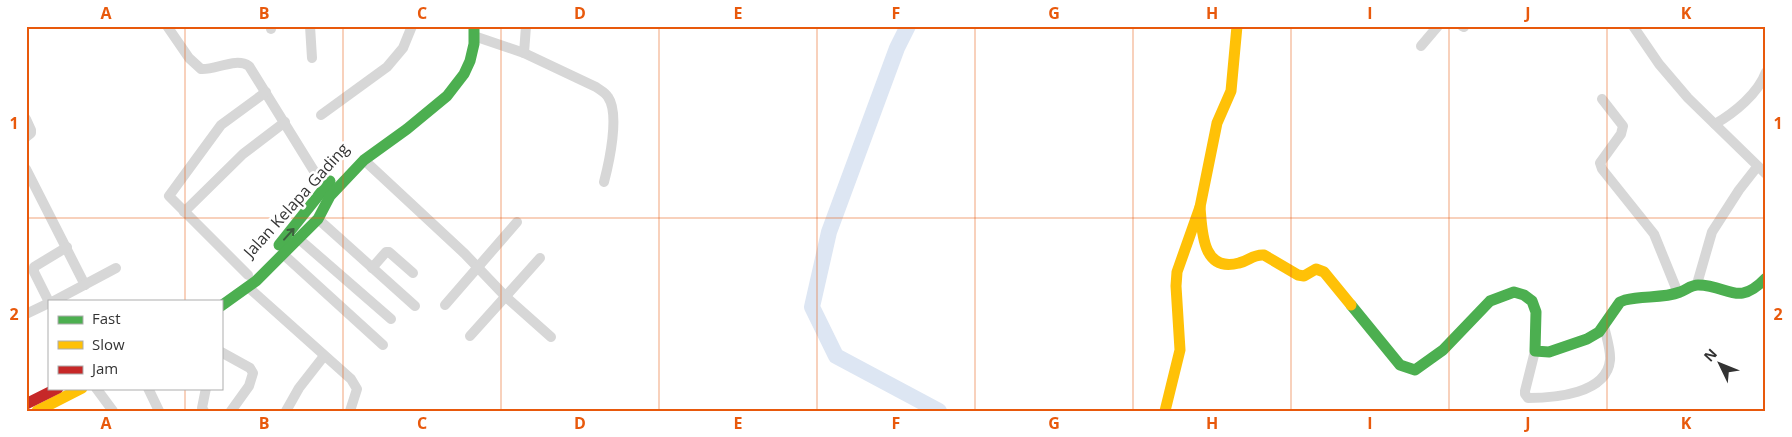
<svg xmlns="http://www.w3.org/2000/svg" width="1792" height="437" font-family="'Open Sans',sans-serif">
<rect width="100%" height="100%" fill="#fff"/>
<g fill="none" stroke-linecap="round" stroke-linejoin="round">
<!-- river -->
<path stroke="#dde6f3" stroke-width="16" d="M 908,26 L 897,48 L 829,232 L 812,307 L 836,356 L 939,411"/>
<!-- street -->
<g stroke="#d7d7d7" stroke-width="10">
<path d="M 167,26 L 189,58 L 201,69 C 216,70 236,57 249,66 L 327,192"/>
<path d="M 271,26 L 271,29"/>
<path d="M 310,26 L 312,58"/>
<path d="M 1462,26 L 1464,27"/>
<path d="M 1633,26 L 1659,64 L 1688,98 L 1766,174"/>
<path d="M 474,36 L 524,53 L 596,87 C 600,90 605,92 608,97 C 620,114 609,163 604,182"/>
<path d="M 1421,46 L 1438,26"/>
<path d="M 524,53 L 526,26"/>
<path d="M 1602,99 L 1623,126 L 1621,134 L 1600,163 L 1602,169 L 1654,234 L 1678,293"/>
<path d="M 321,115 L 387,67 L 403,48 L 412,26"/>
<path d="M 26,119 L 31,130 L 31,133 L 26,137"/>
<path d="M 1715,124 C 1734,113 1758,94 1766,72"/>
<path d="M 364,160 L 465,254 L 506,297 L 551,337"/>
<path d="M 26,169 L 85,285"/>
<path d="M 184,212 L 243,154 L 285,122"/>
<path d="M 318,219 L 415,306"/>
<path d="M 299,239 L 391,319"/>
<path d="M 283,254 L 383,345"/>
<path d="M 372,268 L 386,252 L 389,252 L 413,273"/>
<path d="M 248,275 L 169,196 L 221,125 L 266,92"/>
<path d="M 1697,284 L 1712,232 L 1739,190 L 1757,167"/>
<path d="M 248,287 L 351,379 L 357,389 L 350,411"/>
<path d="M 54,301 L 116,268"/>
<path d="M 49,302 L 34,272 L 34,267 L 67,247"/>
<path d="M 445,305 L 517,222"/>
<path d="M 26,314 L 49,303"/>
<path d="M 470,336 L 540,258"/>
<path d="M 1535,351 L 1525,391 L 1525,394 L 1528,398 C 1554,398 1607,394 1610,360 C 1611,350 1606,336 1604,326"/>
<path d="M 221,352 L 250,368 L 253,373 L 249,386 L 231,411"/>
<path d="M 96,388 L 113,411"/>
<path d="M 148,388 L 159,411"/>
<path d="M 204,411 L 202,408 L 206,388"/>
<path d="M 286,411 L 299,388 L 324,356"/>
</g>
<!-- fast -->
<g stroke="#4caf50" stroke-width="11">
<path d="M 279,245 L 330,181"/>
<path d="M 1351,305 L 1400,365 L 1415,370 L 1443,350 L 1490,301 L 1514,292 L 1524,295 L 1532,301 L 1536,312 L 1535,351 L 1549,352 L 1587,339 L 1599,332 L 1620,302 L 1625,300 C 1643,295 1662,299 1680,292 C 1686,290 1691,285 1698,285 C 1729,285 1737,308 1766,278"/>
<path d="M 221,306 L 256,281 L 318,219 L 330,196 L 364,160 L 407,129 L 447,96 L 464,74 L 470,61 L 474,44 L 474,26"/>
</g>
<!-- slow -->
<g stroke="#ffc107" stroke-width="11">
<path d="M 1200,207 C 1202,231 1202,273 1239,263 C 1249,261 1253,254 1264,255 L 1298,275 L 1304,276 L 1316,269 L 1324,272 L 1351,305"/>
<path d="M 37,411 L 82,388"/>
<path d="M 1165,411 L 1180,350 L 1176,286 L 1177,272 L 1200,207 L 1217,123 L 1231,91 L 1237,26"/>
</g>
<!-- jam -->
<path stroke="#c62828" stroke-width="11" d="M 26,404 L 58,388"/>
</g>
<!-- one-way arrows -->
<defs><path id="oneway-shaft" d="M-6 0H5M1.5-3L5.5 0L1.5 3" fill="none" stroke-width="1.6" stroke-linecap="round" stroke-linejoin="round" transform="scale(1.25)"/></defs>
<use stroke="#3c5e3d" href="#oneway-shaft" transform="translate(289 234) rotate(-48)"/>
<!-- grid -->
<path fill="none" stroke="#e8590c" stroke-width="1" stroke-opacity="0.55" d="M 185,26 L 185,301M 343,26 L 343,411M 501,26 L 501,411M 659,26 L 659,411M 817,26 L 817,411M 975,26 L 975,411M 1133,26 L 1133,411M 1291,26 L 1291,411M 1449,26 L 1449,411M 1607,26 L 1607,411M 26,218 L 1766,218M 185,388 L 185,411"/>
<g text-anchor="middle" dominant-baseline="central" stroke-width="5" stroke-linejoin="round" paint-order="stroke">
<!-- street labels -->
<g font-size="16" fill="#333" stroke="#fff">
<text transform="translate(296 200) rotate(-48)">Jalan Kelapa Gading</text>
</g>
</g>
<!-- border -->
<rect width="1792" height="437" fill="none" stroke="#ffffff" stroke-width="55"/>
<!-- legend -->
<rect x="48" y="300" width="175" height="90" fill="#ffffff" stroke="#adadad"/>
<rect x="58" y="316" width="25" height="8" fill="#4caf50" stroke="#adadad"/>
<text x="92" y="324" font-size="15" fill="#333333">Fast</text>
<rect x="58" y="341" width="25" height="8" fill="#ffc107" stroke="#adadad"/>
<text x="92" y="350" font-size="15" fill="#333333">Slow</text>
<rect x="58" y="366" width="25" height="8" fill="#c62828" stroke="#adadad"/>
<text x="92" y="374" font-size="15" fill="#333333">Jam</text>
<!-- north arrow -->
<g transform="translate(1720 364) rotate(313)" stroke="#ffffff" stroke-width="4" paint-order="stroke">
<path d="M0-4L9 19L0 12L-9 19Z" fill="#333333"/>
<text y="-8" font-size="14" font-weight="bold" text-anchor="middle" fill="#333333">N</text>
</g>
<rect x="28" y="28" width="1736" height="382" fill="none" stroke="#e8590c" stroke-width="2"/>
<g font-size="16" text-anchor="middle" font-weight="bold" fill="#e8590c">
<text x="106" y="19">A</text>
<text x="264" y="19">B</text>
<text x="422" y="19">C</text>
<text x="580" y="19">D</text>
<text x="738" y="19">E</text>
<text x="896" y="19">F</text>
<text x="1054" y="19">G</text>
<text x="1212" y="19">H</text>
<text x="1370" y="19">I</text>
<text x="1528" y="19">J</text>
<text x="1686" y="19">K</text>
<text x="14" y="129">1</text>
<text x="1778" y="129">1</text>
<text x="14" y="320">2</text>
<text x="1778" y="320">2</text>
<text x="106" y="429">A</text>
<text x="264" y="429">B</text>
<text x="422" y="429">C</text>
<text x="580" y="429">D</text>
<text x="738" y="429">E</text>
<text x="896" y="429">F</text>
<text x="1054" y="429">G</text>
<text x="1212" y="429">H</text>
<text x="1370" y="429">I</text>
<text x="1528" y="429">J</text>
<text x="1686" y="429">K</text>
</g>
</svg>
